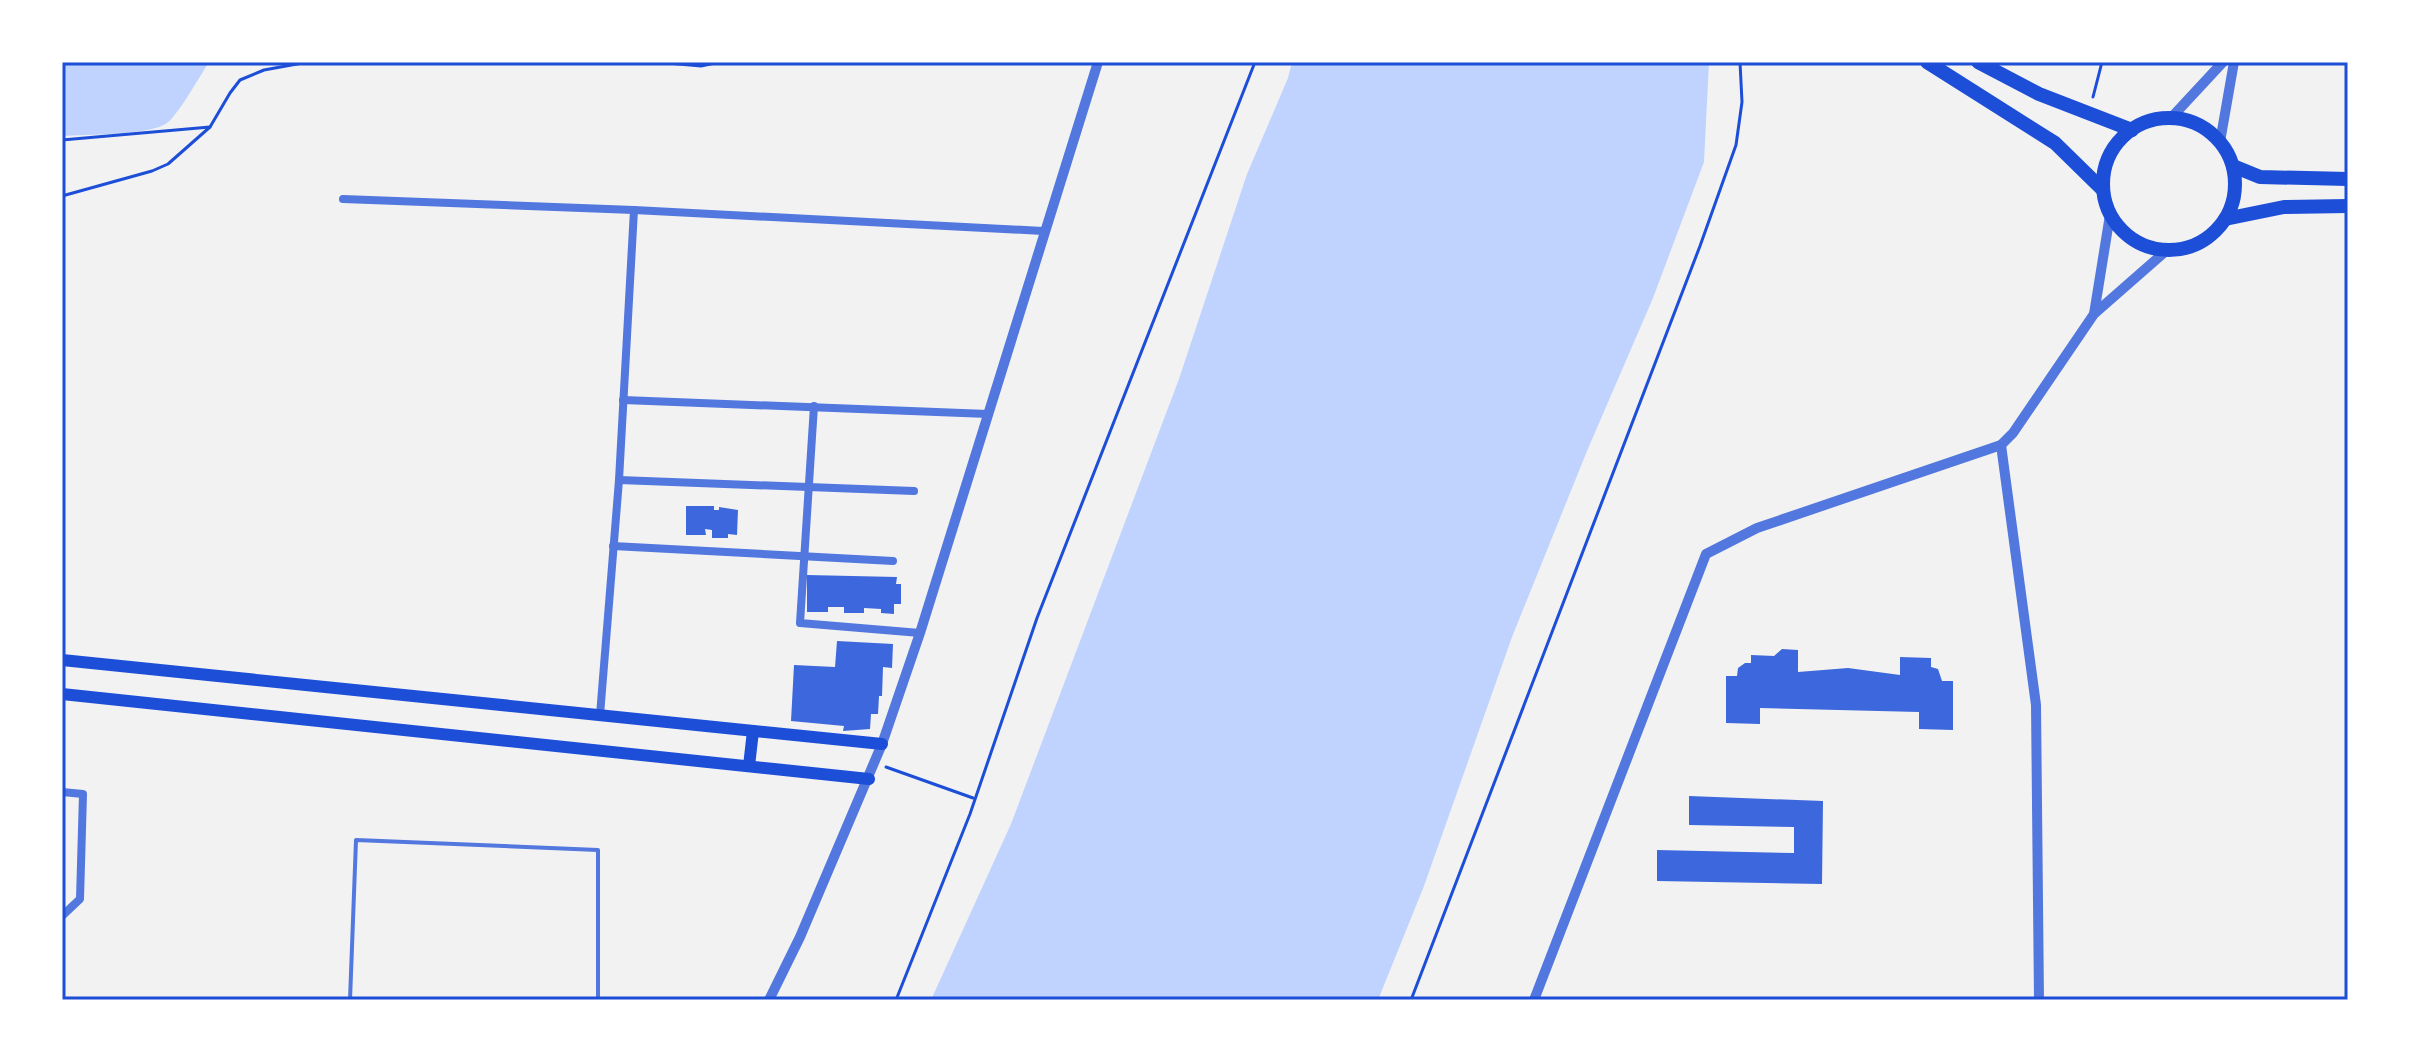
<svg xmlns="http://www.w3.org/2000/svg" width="2410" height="1062" font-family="Mulish,sans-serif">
<rect width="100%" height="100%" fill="#f2f2f2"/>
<!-- water -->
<g fill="#bfd3fe">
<path d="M 62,62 L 209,62 C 200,76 178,115 167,123 C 149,136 86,134 62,136 Z"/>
<path d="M 1292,62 L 1709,62 L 1704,162 L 1653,298 L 1587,451 L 1512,637 L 1424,886 L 1378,1000 L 931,1000 L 1011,824 L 1179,379 L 1247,174 L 1288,78 Z"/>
</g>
<!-- building -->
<g fill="#3d67dc">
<path d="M 686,506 L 714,506 L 714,510 L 719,510 L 719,507 L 738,510 L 737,535 L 728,534 L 728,538 L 712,538 L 712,530 L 705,529 L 706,535 L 686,535 Z"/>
<path d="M 807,575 L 897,577 L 896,584 L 901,584 L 901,604 L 894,604 L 894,614 L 881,613 L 881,609 L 864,608 L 864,613 L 844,613 L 844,607 L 828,607 L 828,612 L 807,612 Z"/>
<path d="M 837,641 L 893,644 L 892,668 L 883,667 L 882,696 L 879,696 L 878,714 L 871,714 L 870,729 L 843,731 L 844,726 L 791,721 L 794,665 L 835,667 Z"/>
<path d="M 1782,649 L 1798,650 L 1798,672 L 1848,668 L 1900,675 L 1900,657 L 1931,658 L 1931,667 L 1938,669 L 1942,681 L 1953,681 L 1953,730 L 1919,729 L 1919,712 L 1760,708 L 1760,724 L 1726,723 L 1726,676 L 1737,676 L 1738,668 L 1745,663 L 1751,663 L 1751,655 L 1774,656 Z"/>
<path d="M 1689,796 L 1823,801 L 1822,884 L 1657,881 L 1657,850 L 1794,853 L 1794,827 L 1689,825 Z"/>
</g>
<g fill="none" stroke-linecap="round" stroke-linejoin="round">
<!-- path -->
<g stroke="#1d4ed8" stroke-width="3">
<path d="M 656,62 L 701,66 L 720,62"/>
<path d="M 2093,97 L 2102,62"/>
<path d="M 62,140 L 210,127"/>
<path d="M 62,196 L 152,171 L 168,164 L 210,127 L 230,93 L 240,80 L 264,70 L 308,62"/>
<path d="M 886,767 L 973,798"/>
<path d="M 896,1000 L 970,814 L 1037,618 L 1255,62"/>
<path d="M 1411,1000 L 1700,246 L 1736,145 L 1742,102 L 1740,62"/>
</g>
<!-- service -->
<path stroke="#5277de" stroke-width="4" d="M 350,1000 L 356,840 L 598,850 L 598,1000"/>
<!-- minor -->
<g stroke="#5277de" stroke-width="8">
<path d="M 343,199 L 634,210 L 1043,231"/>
<path d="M 623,400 L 988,414"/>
<path d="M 814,406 L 800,623 L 920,633"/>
<path d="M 619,480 L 914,491"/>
<path d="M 613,546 L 893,561"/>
<path d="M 600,715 L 619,480 L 634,210"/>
<path d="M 62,792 L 83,794 L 80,899 L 62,916"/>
</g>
<!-- tertiary -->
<g stroke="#5277de" stroke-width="10">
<path d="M 2171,118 L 2223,62"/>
<path d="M 2220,142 L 2234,62"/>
<path d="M 2094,314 L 2110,215"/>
<path d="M 2001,445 L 2036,705 L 2039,1000"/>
<path d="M 769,1000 L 800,937 L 882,744 L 920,633 L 1098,62"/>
<path d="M 1534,1000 L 1706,554 L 1757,528 L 2001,445 L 2013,433 L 2094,314 L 2167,250"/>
</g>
<!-- secondary -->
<g stroke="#1d4ed8" stroke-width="12">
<path d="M 62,660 L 882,744"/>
<path d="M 62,694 L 869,779"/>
<path d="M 749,766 L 753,731"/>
</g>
<!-- primary -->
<g stroke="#1d4ed8" stroke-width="14">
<path d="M 1927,62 L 2055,143 L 2102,189"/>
<path d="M 1978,62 L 2039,94 L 2132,130"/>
<circle cx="2169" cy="184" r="66"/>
<path d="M 2233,166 L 2260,177 L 2348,179"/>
<path d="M 2225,219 L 2284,207 L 2348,206"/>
</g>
</g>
<!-- border -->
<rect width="2410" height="1062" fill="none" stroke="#ffffff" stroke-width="128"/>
<rect x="64" y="64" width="2282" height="934" fill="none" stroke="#1d4ed8" stroke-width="3"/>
</svg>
